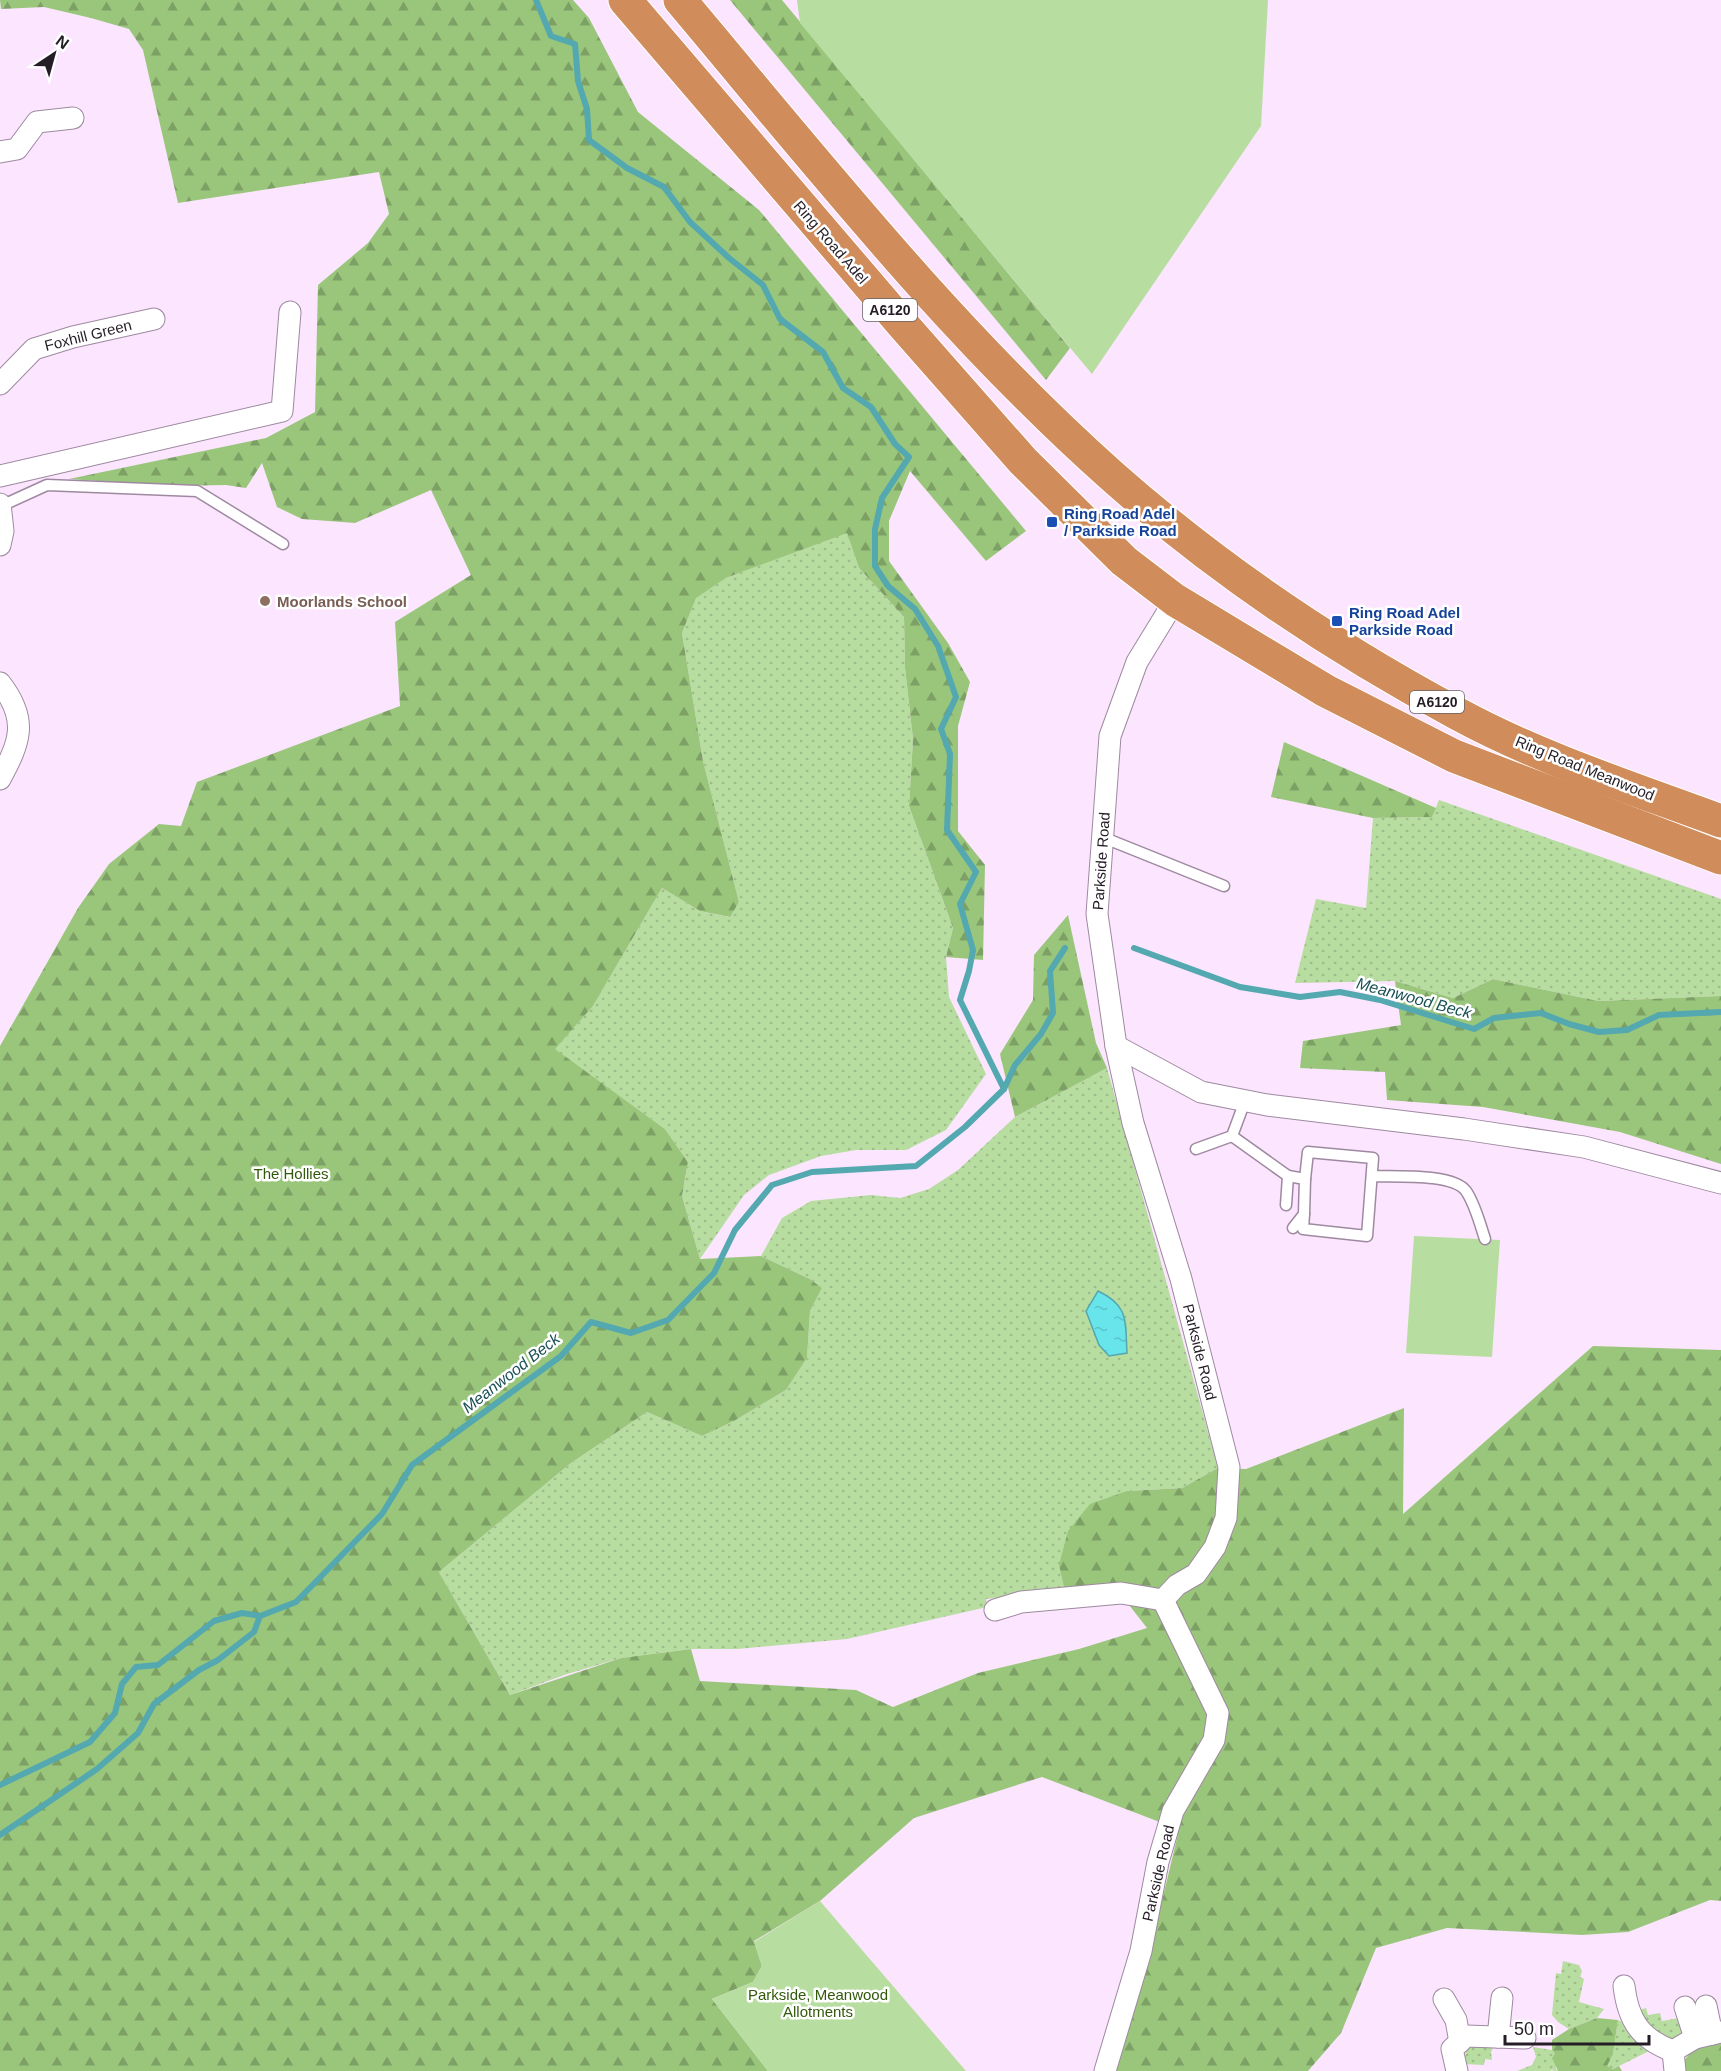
<svg xmlns="http://www.w3.org/2000/svg" width="1721" height="2071" font-family="Arial,sans-serif">
<defs>
<pattern id="grass-dots" width="8" height="8" patternUnits="userSpaceOnUse" patternTransform="scale(1.5)"><rect width="8" height="8" fill="#b8dda0"/><path d="M2 2h.1M6 6h.1" fill="none" stroke="#9ebd8a" stroke-width="1.8" stroke-linecap="round"/></pattern>
<pattern id="forest-firs" width="22" height="20" patternUnits="userSpaceOnUse" patternTransform="scale(1.5)"><rect width="22" height="20" fill="#9ac67c"/><path d="M5 1l3.5 6h-7zM16 11l3.5 6h-7z" fill="#7da065"/></pattern>
<pattern id="water-ripples" width="26" height="14" patternUnits="userSpaceOnUse" patternTransform="scale(1.5)"><rect width="26" height="14" fill="#68e4eb"/><path d="M2 4q2-2 4 0t4 0M15 11q2-2 4 0t4 0" fill="none" stroke="#5ac3c9"/></pattern>
</defs>
<rect width="100%" height="100%" fill="#fce5fe"/>
<!-- grass -->
<g fill="url(#grass-dots)">
<path d="M 847,532 L 859,568 L 904,617 L 905,668 L 913,739 L 909,806 L 953,928 L 946,957 L 949,997 L 986,1074 L 946,1130 L 906,1150 L 856,1150 L 821,1156 L 769,1175 L 744,1195 L 700,1259 L 682,1196 L 688,1162 L 665,1129 L 554,1049 L 593,1006 L 662,888 L 700,911 L 729,917 L 739,902 L 703,761 L 682,633 L 696,597 L 726,578 Z"/>
<path d="M 1439,800 L 1721,899 L 1721,996 L 1598,1001 L 1493,979 L 1453,998 L 1395,981 L 1295,983 L 1316,899 L 1366,908 L 1373,818 L 1432,817 Z"/>
<path d="M 1107,1068 L 1218,1468 L 1182,1488 L 1127,1491 L 1065,1591 L 986,1599 L 987,1607 L 847,1639 L 737,1649 L 691,1649 L 621,1658 L 564,1675 L 510,1695 L 439,1572 L 571,1463 L 647,1412 L 702,1436 L 734,1421 L 786,1390 L 807,1358 L 810,1311 L 822,1288 L 810,1279 L 761,1256 L 782,1218 L 811,1201 L 871,1195 L 900,1198 L 929,1189 L 958,1170 L 1015,1117 Z"/>
<path d="M 1563,1961 L 1579,1965 L 1582,1971 L 1580,1977 L 1584,1979 L 1579,2002 L 1604,2009 L 1597,2018 L 1569,2029 L 1558,2022 L 1552,2015 L 1556,1973 L 1561,1974 Z"/>
<path d="M 1646,2008 L 1648,2015 L 1660,2013 L 1662,2021 L 1679,2018 L 1683,2032 L 1677,2042 L 1649,2035 L 1639,2010 Z"/>
<path d="M 1618,2020 L 1627,2024 L 1649,2051 L 1613,2069 L 1606,2066 L 1613,2054 Z"/>
<path d="M 1476,2043 L 1494,2046 L 1491,2052 L 1492,2060 L 1485,2059 L 1484,2065 L 1463,2064 L 1467,2049 Z"/>
<path d="M 1533,2047 L 1552,2050 L 1555,2054 L 1556,2069 L 1558,2071 L 1552,2071 L 1554,2069 L 1550,2071 L 1517,2071 L 1532,2065 L 1536,2057 Z"/>
</g>
<!-- forest -->
<g fill="url(#forest-firs)">
<path d="M 0,0 L 573,0 L 589,18 L 638,112 L 759,210 L 1026,531 L 986,561 L 910,471 L 889,521 L 889,561 L 948,643 L 970,682 L 958,726 L 958,831 L 985,865 L 983,960 L 946,957 L 953,928 L 909,806 L 913,739 L 905,668 L 904,617 L 859,568 L 847,533 L 726,578 L 696,598 L 682,633 L 703,761 L 739,902 L 730,917 L 700,911 L 662,888 L 593,1006 L 555,1049 L 665,1129 L 688,1162 L 682,1196 L 700,1259 L 761,1256 L 810,1279 L 822,1288 L 810,1311 L 807,1358 L 786,1390 L 734,1421 L 702,1436 L 647,1412 L 571,1463 L 439,1572 L 510,1695 L 621,1658 L 691,1649 L 700,1681 L 856,1690 L 893,1707 L 978,1673 L 1079,1649 L 1147,1628 L 1115,1587 L 1065,1591 L 1059,1565 L 1068,1531 L 1090,1504 L 1127,1491 L 1182,1488 L 1218,1468 L 1246,1469 L 1404,1408 L 1403,1514 L 1593,1346 L 1721,1350 L 1721,1901 L 1710,1900 L 1628,1932 L 1582,1935 L 1447,1928 L 1376,1948 L 1341,2033 L 1308,2071 L 1116,2071 L 1144,1976 L 1178,1834 L 1157,1821 L 1042,1777 L 914,1818 L 820,1901 L 754,1941 L 762,1966 L 753,1982 L 712,1999 L 768,2071 L 0,2071 L 0,1046 L 78,908 L 109,864 L 159,824 L 181,826 L 197,782 L 400,706 L 395,622 L 471,575 L 431,490 L 355,523 L 302,519 L 277,507 L 262,463 L 246,488 L 226,485 L 173,486 L 69,479 L 266,438 L 315,412 L 318,285 L 368,243 L 389,214 L 379,172 L 178,203 L 143,50 L 129,29 L 91,18 L 44,7 L 1,9 Z"/>
<path d="M 730,0 L 782,0 L 1070,348 L 1046,380 Z"/>
<path d="M 1284,742 L 1436,808 L 1432,817 L 1373,818 L 1271,797 Z"/>
<path d="M 1068,915 L 1096,1043 L 1107,1068 L 1015,1117 L 1000,1054 L 1033,1000 L 1034,955 Z"/>
<path d="M 1493,979 L 1598,1001 L 1721,996 L 1721,1164 L 1620,1132 L 1483,1107 L 1387,1100 L 1385,1072 L 1300,1068 L 1303,1041 L 1401,1025 L 1395,981 L 1453,998 Z"/>
<path d="M 1597,2018 L 1618,2020 L 1613,2054 L 1607,2066 L 1613,2069 L 1619,2066 L 1622,2071 L 1558,2071 L 1552,2058 L 1555,2054 L 1552,2050 L 1552,2040 L 1569,2029 Z"/>
<path d="M 1721,2031 L 1721,2071 L 1681,2071 L 1680,2066 L 1694,2048 Z"/>
</g>
<!-- garden -->
<g fill="#b8dda0">
<path d="M 797,0 L 1268,0 L 1261,126 L 1092,374 L 800,23 Z"/>
<path d="M 1414,1236 L 1500,1240 L 1492,1357 L 1406,1353 Z"/>
<path d="M 820,1901 L 966,2071 L 768,2071 L 712,1999 L 753,1982 L 762,1966 L 754,1942 Z"/>
</g>
<!-- water -->
<path fill="url(#water-ripples)" stroke="#54a8b0" stroke-width="1.5" d="M 1098,1291 C 1130,1306 1125,1322 1127,1353 L 1109,1356 L 1099,1345 L 1086,1311 Z"/>
<g fill="none" stroke-linecap="round" stroke-linejoin="round">
<!-- stream -->
<g stroke="#54a8b0" stroke-width="6">
<path d="M 536,0 L 551,36 L 575,44 L 578,81 L 587,109 L 589,140 L 627,168 L 664,187 L 690,222 L 729,258 L 763,285 L 780,319 L 823,352 L 843,388 L 871,407 L 895,444 L 909,457 L 882,498 L 875,529 L 875,566 L 888,586 L 915,609 L 938,646 L 956,697 L 941,729 L 950,754 L 947,830 L 976,872 L 960,904 L 973,950 L 969,971 L 960,1000 L 1004,1089"/>
<path d="M 1134,948 L 1240,987 L 1300,997 L 1340,992 L 1380,1000 L 1474,1029 L 1494,1018 L 1541,1013 L 1569,1024 L 1599,1032 L 1627,1030 L 1659,1015 L 1721,1012"/>
<path d="M 0,1785 L 90,1742 L 115,1713 L 122,1684 L 136,1667 L 158,1665 L 214,1621 L 242,1613 L 260,1616"/>
<path d="M 0,1835 L 97,1769 L 138,1733 L 154,1704 L 199,1670 L 218,1660 L 254,1632 L 260,1616 L 296,1602 L 382,1514 L 412,1465 L 561,1356 L 591,1322 L 631,1333 L 668,1320 L 714,1273 L 735,1230 L 772,1185 L 812,1172 L 916,1166 L 965,1127 L 1004,1089 L 1015,1065 L 1041,1034 L 1053,1013 L 1050,971 L 1065,948"/>
</g>
<defs>
<g id="service">
<path d="M 1,506 L 47,485 L 197,491 L 283,544"/>
<path d="M 1102,837 L 1224,886"/>
<path d="M 1245,1101 L 1232,1136 L 1288,1176 L 1286,1205"/>
<path d="M 1196,1149 L 1232,1136"/>
<path d="M 1288,1176 L 1305,1179 L 1304,1214 L 1293,1228"/>
<path d="M 1372,1176 C 1394,1177 1453,1173 1466,1191 C 1475,1204 1480,1224 1485,1239"/>
<path d="M 1304,1214 L 1303,1229 L 1367,1236 L 1373,1158 L 1308,1152 L 1305,1179"/>
</g>
<g id="minor">
<path d="M 0,152 L 17,149 L 37,122 L 73,118"/>
<path d="M 0,384 L 34,349 L 73,337 L 154,319"/>
<path d="M 0,476 L 282,411 L 290,312"/>
<path d="M 0,504 L 3,531 L 0,545"/>
<path d="M 0,683 C 29,720 20,742 0,779"/>
<path d="M 1116,1046 L 1201,1092 L 1267,1105 L 1464,1129 L 1584,1147 L 1721,1183"/>
<path d="M 1163,1600 L 1177,1585 L 1196,1574 L 1215,1547 L 1226,1518 L 1229,1467 L 1181,1279 L 1133,1123 L 1116,1046 L 1097,914 L 1110,736 L 1137,662 L 1175,600"/>
<path d="M 995,1610 L 1021,1602 L 1121,1593 L 1163,1600"/>
<path d="M 1624,1986 C 1628,2020 1640,2039 1673,2051 L 1695,2038 L 1721,2032"/>
<path d="M 1444,1999 L 1456,2020 L 1460,2042"/>
<path d="M 1706,2006 L 1712,2034"/>
<path d="M 1685,2007 L 1695,2038"/>
<path d="M 1498,2037 L 1502,1998"/>
<path d="M 1673,2051 L 1675,2071"/>
<path d="M 1105,2071 L 1141,1951 L 1158,1862 L 1173,1811 L 1214,1740 L 1218,1713 L 1163,1600"/>
<path d="M 1457,2071 L 1452,2049 L 1466,2036 L 1525,2038"/>
</g>
<g id="trunk">
<path d="M 625,0 L 904,326 L 1023,461 L 1124,561 L 1175,600 L 1326,691 L 1454,756 L 1721,858"/>
<path d="M 680,0 C 818,164 952,334 1112,476 C 1217,569 1335,648 1458,714 C 1541,759 1632,788 1721,821"/>
</g>
</defs>
<!-- service casing -->
<use href="#service" stroke="#9e89a0" stroke-width="13"/>
<!-- minor casing -->
<use href="#minor" stroke="#9e89a0" stroke-width="23"/>
<!-- trunk casing -->
<use href="#trunk" stroke="#fff" stroke-width="35"/>
<!-- service -->
<use href="#service" stroke="#fff" stroke-width="10"/>
<!-- minor -->
<use href="#minor" stroke="#fff" stroke-width="21"/>
<!-- trunk -->
<use href="#trunk" stroke="#d08c5a" stroke-width="33"/>
</g>
<!-- markers -->
<g fill="#1a4fb4" stroke="#fff" stroke-width="2">
<rect x="1046" y="516" width="12" height="12" rx="3"/>
<rect x="1331" y="615" width="12" height="12" rx="3"/>
</g>
<circle fill="#8d6e63" stroke="#fff" stroke-width="2" cx="265" cy="601" r="6"/>
<g text-anchor="middle" dominant-baseline="central" stroke-width="5" stroke-linejoin="round" paint-order="stroke">
<!-- shield labels -->
<g fill="#fff" stroke="#666167" stroke-width="1.5">
<rect x="863" y="299" width="54" height="22" rx="4.5"/>
<rect x="1410" y="691" width="54" height="22" rx="4.5"/>
</g>
<g font-size="14" font-weight="bold" fill="#251d26">
<text x="890" y="310">A6120</text>
<text x="1437" y="702">A6120</text>
</g>
<!-- street labels -->
<g font-size="15" fill="#251d26" stroke="#fff">
<text transform="translate(831 242) rotate(49)">Ring Road Adel</text>
<text transform="translate(88 335) rotate(-14)">Foxhill Green</text>
<text transform="translate(1585 768) rotate(22)">Ring Road Meanwood</text>
<text transform="translate(1101 861) rotate(-86)">Parkside Road</text>
<text transform="translate(1200 1352) rotate(76)">Parkside Road</text>
<text transform="translate(1158 1873) rotate(-77)">Parkside Road</text>
</g>
<!-- transit labels -->
<g font-size="15" font-weight="bold" fill="#164399" stroke="#fff" text-anchor="start">
<text x="1064" y="513">Ring Road Adel<tspan x="1064" dy="17">/ Parkside Road</tspan></text>
<text x="1349" y="612">Ring Road Adel<tspan x="1349" dy="17">Parkside Road</tspan></text>
</g>
<!-- education labels -->
<g font-size="15" font-weight="bold" fill="#785e54" stroke="#fff" text-anchor="start">
<text x="277" y="601">Moorlands School</text>
</g>
<!-- park labels -->
<g font-size="15" fill="#32590b" stroke="#fff">
<text x="291" y="1173">The Hollies</text>
<text x="818" y="1994">Parkside, Meanwood<tspan x="818" dy="17">Allotments</tspan></text>
</g>
<!-- water labels -->
<g font-size="16" font-style="italic" fill="#1a5054" stroke="#fff">
<text transform="translate(1414 998) rotate(15)">Meanwood Beck</text>
<text transform="translate(511 1373) rotate(-38)">Meanwood Beck</text>
</g>
</g>
<!-- north arrow -->
<g transform="translate(54 54) rotate(36)" stroke="#ffffff" stroke-width="4.5" paint-order="stroke">
<path d="M0-4.5L10 22L0 15L-10 22Z" fill="#251d26"/>
<text y="-9" font-size="16" font-weight="bold" text-anchor="middle" fill="#251d26">N</text>
</g>
<!-- scale -->
<path d="M1505 2035v9h144v-9" fill="none" stroke="#251d26" stroke-width="3"/>
<text x="1514" y="2035" font-size="18" fill="#251d26" stroke="#ffffff" stroke-width="4.5" paint-order="stroke">50 m</text>
</svg>
